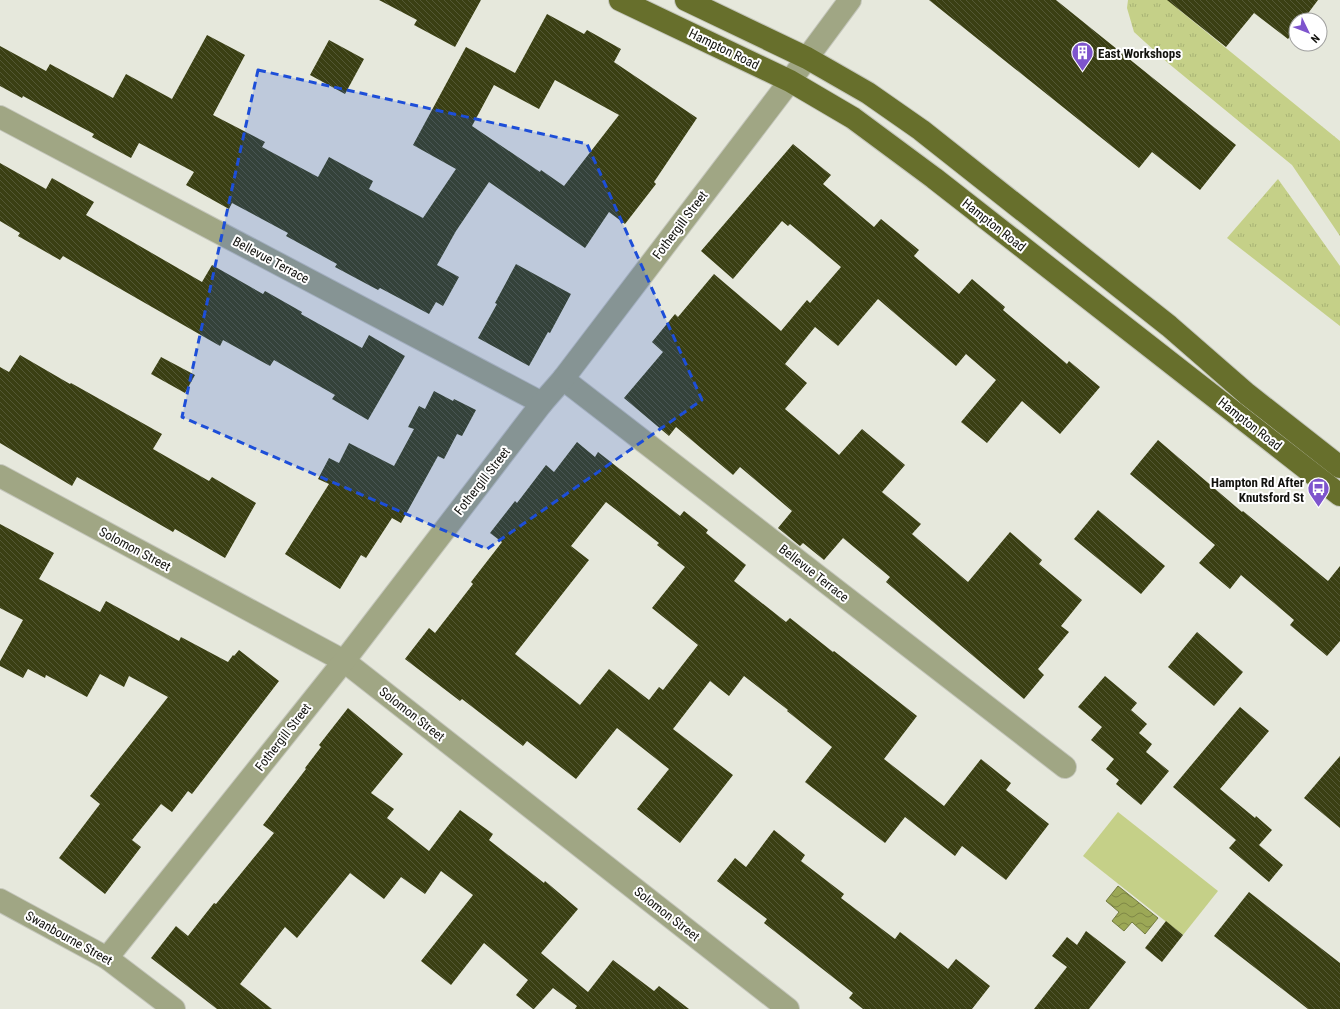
<svg xmlns="http://www.w3.org/2000/svg" width="1340" height="1009" font-family="'Roboto Condensed',sans-serif">
<defs>
<pattern id="grass-tufts" width="24" height="20" patternUnits="userSpaceOnUse"><rect width="24" height="20" fill="#c5d088"/><path d="M3 7l-1-3M5 7V3M7 7l1-3M15 17l-1-3M17 17v-4M19 17l1-3" fill="none" stroke="#a8b274"/></pattern>
<pattern id="water-waves" width="16" height="10" patternUnits="userSpaceOnUse"><rect width="16" height="10" fill="#9ca856"/><path d="M0 5q4-4 8 0t8 0" fill="none" stroke="#7e8746"/></pattern>
<pattern id="building-back-hatch" width="6" height="6" patternUnits="userSpaceOnUse"><rect width="6" height="6" fill="#3a3f13"/><path d="M-1 5l2 2M0 0l6 6M5-1l2 2" fill="none" stroke="#535734"/></pattern>
</defs>
<rect width="100%" height="100%" fill="#e6e8dc"/>
<!-- grass -->
<g fill="url(#grass-tufts)">
<path d="M 1128,0 L 1185,0 L 1178,9 L 1340,141 L 1340,236 L 1292,165 L 1168,63 L 1134,32 L 1127,8 Z"/>
<path d="M 1278,179 L 1340,266 L 1340,326 L 1227,238 Z"/>
</g>
<!-- garden -->
<path fill="#c5d088" d="M 1118,812 L 1218,891 L 1183,935 L 1083,856 Z"/>
<!-- water -->
<path fill="url(#water-waves)" stroke="#737b40" d="M 1118,886 L 1158,918 L 1145,934 L 1132,922 L 1124,931 L 1112,921 L 1119,912 L 1106,901 Z"/>
<!-- building -->
<g fill="url(#building-back-hatch)" fill-rule="evenodd">
<path d="M 379,0 L 481,0 L 455,47 L 414,25 L 417,20 Z"/>
<path d="M 929,0 L 1056,0 L 1236,145 L 1200,190 L 1152,152 L 1139,168 Z"/>
<path d="M 1167,0 L 1318,0 L 1303,20 L 1296,20 L 1296,29 L 1288,39 L 1254,13 L 1226,47 Z"/>
<path d="M 547,14 L 584,34 L 587,30 L 621,49 L 614,62 L 697,118 L 654,182 L 656,184 L 625,224 L 609,212 L 585,248 L 489,182 L 456,231 L 437,265 L 459,277 L 443,306 L 436,302 L 429,314 L 380,288 L 378,290 L 335,267 L 337,264 L 286,236 L 288,233 L 232,203 L 229,209 L 186,185 L 194,172 L 139,143 L 131,158 L 92,137 L 94,134 L 23,96 L 22,98 L 0,86 L 0,46 L 46,71 L 50,64 L 113,98 L 126,74 L 172,99 L 207,35 L 245,55 L 213,115 L 265,142 L 262,147 L 318,177 L 329,157 L 373,181 L 369,189 L 423,218 L 456,169 L 413,145 L 466,47 L 515,73 ZM 555,80 L 619,115 L 564,186 L 541,170 L 540,172 L 472,126 L 494,85 L 539,109 Z"/>
<path d="M 329,40 L 364,59 L 345,94 L 310,75 Z"/>
<path d="M 793,144 L 831,175 L 823,184 L 874,227 L 881,219 L 919,250 L 914,256 L 959,294 L 972,279 L 1005,307 L 1003,310 L 1067,364 L 1069,361 L 1100,387 L 1060,434 L 1022,401 L 987,443 L 961,422 L 996,380 L 966,354 L 956,366 L 878,299 L 838,346 L 815,327 L 785,364 L 807,383 L 785,409 L 839,455 L 862,429 L 905,465 L 882,492 L 921,524 L 912,534 L 968,582 L 1010,532 L 1042,560 L 1039,564 L 1082,600 L 1061,626 L 1069,632 L 1038,669 L 1044,675 L 1024,699 L 886,582 L 890,577 L 843,538 L 824,560 L 803,543 L 800,546 L 778,528 L 792,511 L 740,467 L 733,475 L 676,427 L 669,436 L 624,398 L 663,352 L 652,342 L 675,314 L 678,317 L 714,274 L 781,331 L 807,300 L 810,303 L 841,267 L 790,224 L 788,226 L 782,221 L 733,279 L 701,251 Z"/>
<path d="M 0,163 L 46,189 L 52,178 L 94,202 L 86,215 L 202,282 L 212,265 L 263,294 L 265,291 L 302,312 L 301,314 L 362,348 L 369,335 L 405,356 L 368,420 L 332,399 L 335,395 L 274,360 L 270,366 L 223,340 L 220,346 L 63,256 L 60,260 L 18,236 L 20,233 L 0,221 Z"/>
<path d="M 516,264 L 571,294 L 550,333 L 548,332 L 529,366 L 478,338 L 497,304 L 495,303 Z"/>
<path d="M 20,355 L 70,384 L 71,383 L 162,434 L 153,449 L 209,481 L 212,477 L 256,503 L 225,558 L 175,529 L 173,532 L 77,477 L 72,486 L 0,443 L 0,367 L 9,372 Z"/>
<path d="M 161,357 L 195,375 L 185,393 L 151,374 Z"/>
<path d="M 434,391 L 453,401 L 454,399 L 476,410 L 462,436 L 457,434 L 444,459 L 438,456 L 401,523 L 392,518 L 366,558 L 361,555 L 340,589 L 285,554 L 329,484 L 318,479 L 329,458 L 339,463 L 349,443 L 394,466 L 414,429 L 408,427 L 419,406 L 425,409 Z"/>
<path d="M 1158,440 L 1242,512 L 1243,511 L 1328,581 L 1340,566 L 1340,641 L 1327,656 L 1290,625 L 1294,620 L 1241,575 L 1230,589 L 1199,563 L 1215,545 L 1130,474 Z"/>
<path d="M 577,442 L 595,457 L 598,452 L 680,516 L 684,511 L 708,530 L 706,533 L 746,565 L 734,581 L 786,622 L 790,618 L 833,652 L 834,651 L 917,716 L 884,759 L 944,806 L 981,759 L 1011,783 L 1006,790 L 1049,824 L 1006,880 L 962,846 L 955,856 L 905,817 L 885,843 L 805,782 L 832,747 L 787,711 L 788,710 L 744,676 L 729,696 L 710,681 L 673,729 L 733,775 L 680,843 L 637,809 L 669,769 L 617,728 L 576,779 L 527,741 L 523,746 L 462,699 L 460,701 L 405,659 L 429,628 L 435,633 L 473,584 L 471,582 L 502,542 L 490,533 L 515,501 L 517,503 L 546,465 L 554,472 ZM 606,502 L 659,543 L 657,545 L 685,567 L 652,608 L 698,645 L 663,690 L 659,687 L 649,700 L 609,669 L 580,705 L 515,654 L 589,560 L 571,546 Z"/>
<path d="M 1098,510 L 1165,566 L 1141,594 L 1074,539 Z"/>
<path d="M 0,524 L 54,553 L 39,579 L 100,612 L 106,601 L 179,641 L 181,637 L 228,662 L 233,655 L 234,656 L 239,650 L 279,681 L 192,794 L 188,791 L 172,812 L 161,804 L 132,840 L 141,847 L 105,894 L 59,858 L 100,804 L 90,796 L 168,697 L 129,676 L 124,687 L 100,674 L 87,697 L 46,675 L 45,678 L 28,669 L 23,678 L 0,666 L 0,661 L 23,620 L 0,608 Z"/>
<path d="M 1197,632 L 1243,672 L 1214,706 L 1168,667 Z"/>
<path d="M 1105,676 L 1137,703 L 1131,710 L 1147,724 L 1139,733 L 1152,744 L 1146,752 L 1169,771 L 1141,805 L 1116,784 L 1119,780 L 1106,769 L 1114,759 L 1091,740 L 1102,727 L 1078,707 Z"/>
<path d="M 1240,707 L 1269,731 L 1220,789 L 1255,818 L 1256,816 L 1272,830 L 1259,845 L 1283,865 L 1269,882 L 1229,848 L 1236,840 L 1173,787 Z"/>
<path d="M 348,708 L 403,754 L 371,793 L 394,809 L 387,818 L 429,851 L 460,810 L 493,834 L 489,840 L 544,883 L 545,881 L 578,909 L 541,953 L 588,992 L 613,960 L 654,991 L 659,986 L 689,1009 L 575,1009 L 577,1006 L 553,988 L 534,1009 L 533,1009 L 516,995 L 528,980 L 484,943 L 451,985 L 421,961 L 473,895 L 441,871 L 425,894 L 401,877 L 384,899 L 350,873 L 297,938 L 285,927 L 240,984 L 272,1009 L 217,1009 L 151,958 L 176,926 L 188,936 L 214,903 L 216,904 L 274,833 L 263,825 L 306,769 L 305,768 L 321,747 L 319,745 Z"/>
<path d="M 1340,756 L 1340,828 L 1304,798 Z"/>
<path d="M 774,830 L 805,855 L 801,861 L 844,894 L 841,898 L 895,939 L 900,932 L 948,969 L 956,959 L 990,986 L 972,1009 L 863,1009 L 849,998 L 853,993 L 764,923 L 767,919 L 717,881 L 735,858 L 746,867 Z"/>
<path d="M 1249,892 L 1340,963 L 1340,1009 L 1308,1009 L 1214,936 Z"/>
<path d="M 1166,921 L 1183,935 L 1162,962 L 1145,948 Z"/>
<path d="M 1086,931 L 1126,962 L 1089,1009 L 1034,1009 L 1067,967 L 1052,956 L 1067,937 L 1077,945 Z"/>
</g>
<g fill="none" stroke-linecap="round" stroke-linejoin="round">
<defs>
<g id="minor">
<path d="M 0,117 L 542,403"/>
<path d="M 563,379 L 1065,767"/>
<path d="M 0,476 L 344,661 L 788,1009"/>
<path d="M 0,900 L 107,958 L 174,1009"/>
<path d="M 107,958 L 344,661 L 542,403 L 563,379 L 790,81 L 850,0"/>
</g>
<g id="major">
<path d="M 620,0 L 790,81 L 853,118 L 934,178 L 1340,495"/>
<path d="M 686,0 L 807,58 L 868,93 L 921,130 L 1169,326 L 1247,394 L 1340,467"/>
</g>
</defs>
<!-- minor casing -->
<use href="#minor" stroke="#c4c6bb" stroke-width="24"/>
<!-- major casing -->
<use href="#major" stroke="#c4c6bb" stroke-width="24"/>
<!-- minor -->
<use href="#minor" stroke="#a0a684" stroke-width="22"/>
<!-- major -->
<use href="#major" stroke="#676f2c" stroke-width="22"/>
</g>
<!-- marked area -->
<path fill="#1d4ed8" fill-opacity="0.2" stroke="#1d4ed8" stroke-width="3" stroke-dasharray="8 5" stroke-linejoin="round" d="M 258,70 L 587,144 L 702,400 L 487,549 L 182,417 Z"/>
<!-- icons -->
<defs>
<symbol id="building-pin" viewBox="-11 -11 22 30"><path d="M0 17L-7.5 6A9.5 9.5 0 1 1 7.5 6Z" fill="#7e54cd" stroke="#fff"/><path d="M-4-6H4V6H1V3H-1V6H-4ZM-2.5-4.3h1.7v1.8h-1.7ZM.8-4.3h1.7v1.8H.8ZM-2.5-1h1.7V.8h-1.7ZM.8-1h1.7V.8H.8Z" fill="#fff"/></symbol>
<symbol id="bus-pin" viewBox="-11 -11 22 30"><path d="M0 17L-7.5 6A9.5 9.5 0 1 1 7.5 6Z" fill="#7e54cd" stroke="#fff"/><path d="M-5-6H5V4H4V6H2V4H-2V6H-4V4H-5ZM-3.5-4V0h7V-4ZM-3.5 1.2v1.5H-2V1.2ZM2 1.2v1.5H3.5V1.2Z" fill="#fff"/></symbol>
</defs>
<g fill-rule="evenodd">
<use href="#building-pin" x="1070" y="40" width="25" height="34"/>
<use href="#bus-pin" x="1306" y="476" width="25" height="34"/>
</g>
<g text-anchor="middle" dominant-baseline="central" stroke-width="4" stroke-linejoin="round" paint-order="stroke">
<!-- street labels -->
<g font-size="13" fill="#12120e" stroke="#fff">
<text transform="translate(724 49) rotate(26)">Hampton Road</text>
<text transform="translate(680 225) rotate(-53)">Fothergill Street</text>
<text transform="translate(994 225) rotate(38)">Hampton Road</text>
<text transform="translate(271 260) rotate(28)">Bellevue Terrace</text>
<text transform="translate(1250 424) rotate(38)">Hampton Road</text>
<text transform="translate(482 481) rotate(-52)">Fothergill Street</text>
<text transform="translate(135 549) rotate(28)">Solomon Street</text>
<text transform="translate(814 573) rotate(38)">Bellevue Terrace</text>
<text transform="translate(412 714) rotate(38)">Solomon Street</text>
<text transform="translate(283 737) rotate(-52)">Fothergill Street</text>
<text transform="translate(667 914) rotate(38)">Solomon Street</text>
<text transform="translate(69 938) rotate(29)">Swanbourne Street</text>
</g>
<!-- poi labels -->
<g font-size="13" font-weight="bold" fill="#12120e" stroke="#fff" text-anchor="start">
<text x="1098" y="53">East Workshops</text>
<text x="1304" y="482" text-anchor="end">Hampton Rd After<tspan x="1304" dy="15">Knutsford St</tspan></text>
</g>
</g>
<!-- north arrow -->
<g transform="translate(1308 32) rotate(133)"><circle r="19" fill="#ffffff" stroke="#a0a09f"/>
<path d="M0-3L7 15L0 10L-7 15Z" fill="#7e54cd"/>
<text y="-6" font-size="11" font-weight="bold" text-anchor="middle" fill="#12120e">N</text>
</g>
</svg>
